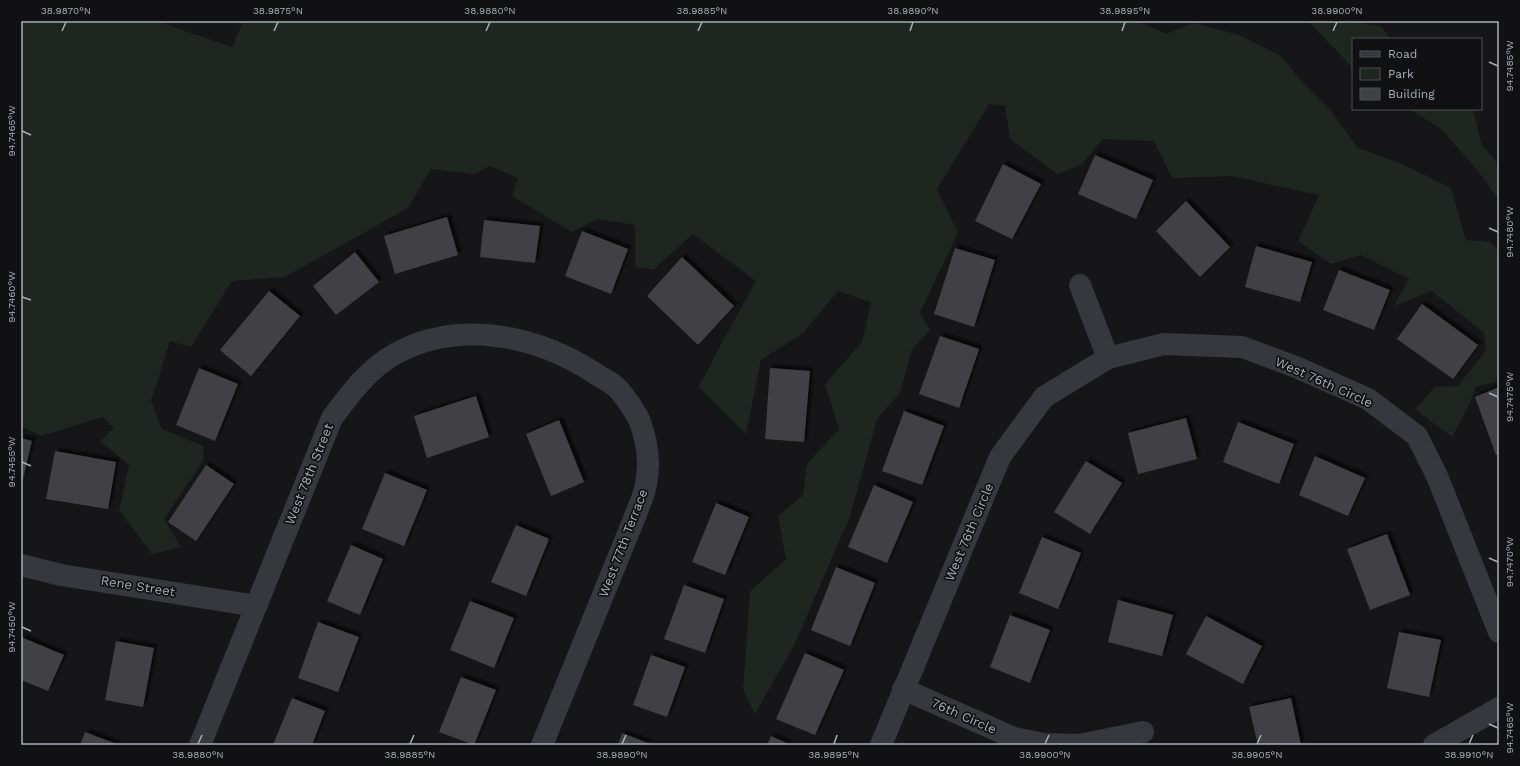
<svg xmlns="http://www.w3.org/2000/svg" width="1520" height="766" font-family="'Work Sans',sans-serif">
<defs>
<filter id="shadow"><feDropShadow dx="3.5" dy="-3.5" stdDeviation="1" flood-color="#0009"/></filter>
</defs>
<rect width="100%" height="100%" fill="#161618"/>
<!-- green -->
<g fill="#1e261f">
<path d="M 21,21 L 156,21 L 232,47 L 243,21 L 1137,21 L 1166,34 L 1194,23 L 1239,35 L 1281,56 L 1302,82 L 1331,111 L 1358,148 L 1402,164 L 1451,188 L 1466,240 L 1490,242 L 1499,251 L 1499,381 L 1476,387 L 1468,407 L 1452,437 L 1415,409 L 1435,387 L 1458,386 L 1486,350 L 1484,333 L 1432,291 L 1394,306 L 1409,279 L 1361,255 L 1331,264 L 1298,241 L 1319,195 L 1231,176 L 1172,178 L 1154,141 L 1103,139 L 1082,164 L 1057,174 L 1010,139 L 1005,106 L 989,104 L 937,189 L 958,233 L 920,312 L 930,330 L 912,349 L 900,393 L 877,419 L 850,517 L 794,645 L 755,714 L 743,690 L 750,591 L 786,559 L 778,516 L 803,495 L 807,464 L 839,429 L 825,384 L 862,342 L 871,302 L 838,291 L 803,333 L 761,360 L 746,434 L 699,387 L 723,340 L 756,281 L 693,234 L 653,270 L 635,267 L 635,225 L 598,219 L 572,232 L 512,196 L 518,178 L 490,166 L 474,174 L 431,169 L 408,208 L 285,277 L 232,281 L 191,347 L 170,341 L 151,401 L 162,429 L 203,446 L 204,460 L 164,519 L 181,547 L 152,554 L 119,510 L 129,465 L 100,441 L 114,428 L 103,417 L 41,436 L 21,426 Z"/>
<path d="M 1308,21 L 1348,21 L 1380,26 L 1391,39 L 1353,39 L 1353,68 Z"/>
<path d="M 1409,109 L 1473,109 L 1482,145 L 1499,165 L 1499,200 L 1479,172 L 1440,128 Z"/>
</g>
<!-- building -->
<g fill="#404145" filter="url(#shadow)">
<path d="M 1095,155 L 1153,180 L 1136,219 L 1078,194 Z"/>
<path d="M 1003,164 L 1041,184 L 1012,239 L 975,221 Z"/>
<path d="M 1186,201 L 1230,247 L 1200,277 L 1156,231 Z"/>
<path d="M 447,217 L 458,255 L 395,274 L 384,236 Z"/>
<path d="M 484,220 L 540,226 L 535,263 L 480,257 Z"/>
<path d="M 582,231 L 628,249 L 611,294 L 565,276 Z"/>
<path d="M 1256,246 L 1312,262 L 1300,302 L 1245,287 Z"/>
<path d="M 955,248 L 995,260 L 974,327 L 934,314 Z"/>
<path d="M 355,252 L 379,282 L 336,315 L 313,286 Z"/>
<path d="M 682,257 L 734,306 L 698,345 L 647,296 Z"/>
<path d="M 1339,270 L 1390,290 L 1374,330 L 1323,310 Z"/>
<path d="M 269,291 L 300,316 L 251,376 L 220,350 Z"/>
<path d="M 1422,304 L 1478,345 L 1453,379 L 1397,339 Z"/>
<path d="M 940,336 L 979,349 L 959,408 L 919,394 Z"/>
<path d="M 199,368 L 238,384 L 215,441 L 176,425 Z"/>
<path d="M 770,368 L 810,371 L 804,442 L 765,439 Z"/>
<path d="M 1499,387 L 1499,454 L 1496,455 L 1475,397 Z"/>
<path d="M 476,396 L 489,437 L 427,458 L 414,416 Z"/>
<path d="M 904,411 L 944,426 L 922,485 L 882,471 Z"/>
<path d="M 1186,418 L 1197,459 L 1138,474 L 1128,433 Z"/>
<path d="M 559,420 L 584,482 L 551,496 L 526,434 Z"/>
<path d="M 1238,422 L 1294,444 L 1279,484 L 1223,462 Z"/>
<path d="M 21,438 L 32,441 L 23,479 L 21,478 Z"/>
<path d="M 55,451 L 116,462 L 108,509 L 46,499 Z"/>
<path d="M 1315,456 L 1365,478 L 1348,516 L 1299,495 Z"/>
<path d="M 1086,461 L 1122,483 L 1090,534 L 1054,512 Z"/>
<path d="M 206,465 L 234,484 L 196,541 L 168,522 Z"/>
<path d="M 385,473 L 427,490 L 404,546 L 362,529 Z"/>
<path d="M 874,485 L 913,502 L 887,563 L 848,547 Z"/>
<path d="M 716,503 L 749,517 L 725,575 L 692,562 Z"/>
<path d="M 516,525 L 549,539 L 526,596 L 491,582 Z"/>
<path d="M 1387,534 L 1410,595 L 1370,610 L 1347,549 Z"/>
<path d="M 1042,537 L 1081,553 L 1058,609 L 1019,593 Z"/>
<path d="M 351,545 L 383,559 L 360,615 L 327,601 Z"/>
<path d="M 836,567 L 875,583 L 850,646 L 811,630 Z"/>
<path d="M 684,585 L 724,599 L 705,653 L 664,639 Z"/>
<path d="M 1118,600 L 1173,615 L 1162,656 L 1108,642 Z"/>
<path d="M 470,601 L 514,618 L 494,668 L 450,650 Z"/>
<path d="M 1010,615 L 1050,630 L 1030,683 L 990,667 Z"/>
<path d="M 1206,616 L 1262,646 L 1243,684 L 1186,654 Z"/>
<path d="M 318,622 L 359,637 L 338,692 L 298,678 Z"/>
<path d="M 1399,632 L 1441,640 L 1429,697 L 1387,688 Z"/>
<path d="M 21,637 L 64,655 L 48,691 L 21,680 Z"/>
<path d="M 116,641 L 154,648 L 143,707 L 105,700 Z"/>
<path d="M 805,653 L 844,670 L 815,735 L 776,719 Z"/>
<path d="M 651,655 L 685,667 L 667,717 L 633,705 Z"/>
<path d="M 461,677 L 496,690 L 474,745 L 439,732 Z"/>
<path d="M 292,698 L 325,711 L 312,745 L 273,745 Z"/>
<path d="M 1291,698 L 1301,745 L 1258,745 L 1249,707 Z"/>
<path d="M 85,732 L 119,745 L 80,745 Z"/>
<path d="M 622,733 L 653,745 L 618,745 Z"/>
<path d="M 771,736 L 791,745 L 767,745 Z"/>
</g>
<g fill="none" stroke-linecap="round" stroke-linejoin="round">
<!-- minor -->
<g stroke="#37383d" stroke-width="22">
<path d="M 1080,285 L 1108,358"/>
<path d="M 21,565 L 61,575 L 256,606"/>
<path d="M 903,689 L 1014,738 L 1044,744 L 1079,745 L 1143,732"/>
<path d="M 200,745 L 332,418 C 350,394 368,369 395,354 C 458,319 535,335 593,372 C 601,378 612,382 618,389 C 624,395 637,414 640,422 C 647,441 650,464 646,484 C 644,496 638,508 634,519 L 542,745"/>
<path d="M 881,745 L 1000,457 L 1044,397 L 1108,358 L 1164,344 L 1242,347 L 1296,367 L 1368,399 L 1417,436 L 1437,476 L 1499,632"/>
<path d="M 1434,745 L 1499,708"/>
</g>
</g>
<!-- ticks -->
<path fill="none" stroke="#a8adb8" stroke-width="1.5" d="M 62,31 L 66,22M 274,31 L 278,22M 486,31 L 490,22M 698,31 L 702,22M 910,31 L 913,22M 1122,31 L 1125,22M 1333,31 L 1337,22M 1489,62 L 1498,66M 22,131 L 31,135M 1489,228 L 1498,232M 22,297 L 31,300M 1489,393 L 1498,397M 22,462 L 31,466M 1489,558 L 1498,562M 22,627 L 31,631M 1489,724 L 1498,728M 198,744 L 202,735M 410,744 L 414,735M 622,744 L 626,735M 834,744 L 837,735M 1045,744 L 1049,735M 1257,744 L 1261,735M 1469,744 L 1473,735"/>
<g text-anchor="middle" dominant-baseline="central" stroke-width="3.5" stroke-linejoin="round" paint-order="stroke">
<!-- street labels -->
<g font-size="13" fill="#a8adb8" stroke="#111113">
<text transform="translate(1324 382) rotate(24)">West 76th Circle</text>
<text transform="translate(309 474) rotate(-68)">West 78th Street</text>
<text transform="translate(969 532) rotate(-67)">West 76th Circle</text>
<text transform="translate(623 543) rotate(-69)">West 77th Terrace</text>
<text transform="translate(138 586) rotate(9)">Rene Street</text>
<text transform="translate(964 716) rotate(24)">76th Circle</text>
</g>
</g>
<!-- border -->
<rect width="1520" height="766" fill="none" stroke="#111113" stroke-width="44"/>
<!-- legend -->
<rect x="1352" y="38" width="130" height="72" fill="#111113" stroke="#4d4f55"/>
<rect x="1360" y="51" width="20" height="6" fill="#37383d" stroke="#4d4f55"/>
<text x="1388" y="58" font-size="12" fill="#a8adb8">Road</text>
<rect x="1360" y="68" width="20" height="12" fill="#1e261f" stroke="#4d4f55"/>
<text x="1388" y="78" font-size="12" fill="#a8adb8">Park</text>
<rect x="1360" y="88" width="20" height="12" fill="#404145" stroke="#4d4f55"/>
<text x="1388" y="98" font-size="12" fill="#a8adb8">Building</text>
<rect x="22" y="22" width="1476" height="722" fill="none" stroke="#a8adb8" stroke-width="1.5"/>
<g font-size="10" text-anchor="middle" fill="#a8adb8">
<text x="66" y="14">38.9870°N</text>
<text x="278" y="14">38.9875°N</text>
<text x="490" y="14">38.9880°N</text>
<text x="702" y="14">38.9885°N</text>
<text x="913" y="14">38.9890°N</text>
<text x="1125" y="14">38.9895°N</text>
<text x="1337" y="14">38.9900°N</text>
<text transform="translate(1509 66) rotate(-90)" y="4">94.7485°W</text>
<text transform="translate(11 131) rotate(-90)" y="4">94.7465°W</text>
<text transform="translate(1509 232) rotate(-90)" y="4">94.7480°W</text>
<text transform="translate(11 297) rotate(-90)" y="4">94.7460°W</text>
<text transform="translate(1509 397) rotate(-90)" y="4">94.7475°W</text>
<text transform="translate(11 462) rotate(-90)" y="4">94.7455°W</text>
<text transform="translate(1509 562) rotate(-90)" y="4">94.7470°W</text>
<text transform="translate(11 627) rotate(-90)" y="4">94.7450°W</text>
<text transform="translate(1509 728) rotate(-90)" y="4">94.7465°W</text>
<text x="198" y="758">38.9880°N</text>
<text x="410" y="758">38.9885°N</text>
<text x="622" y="758">38.9890°N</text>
<text x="834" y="758">38.9895°N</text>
<text x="1045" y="758">38.9900°N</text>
<text x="1257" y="758">38.9905°N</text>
<text x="1469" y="758">38.9910°N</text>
</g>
</svg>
